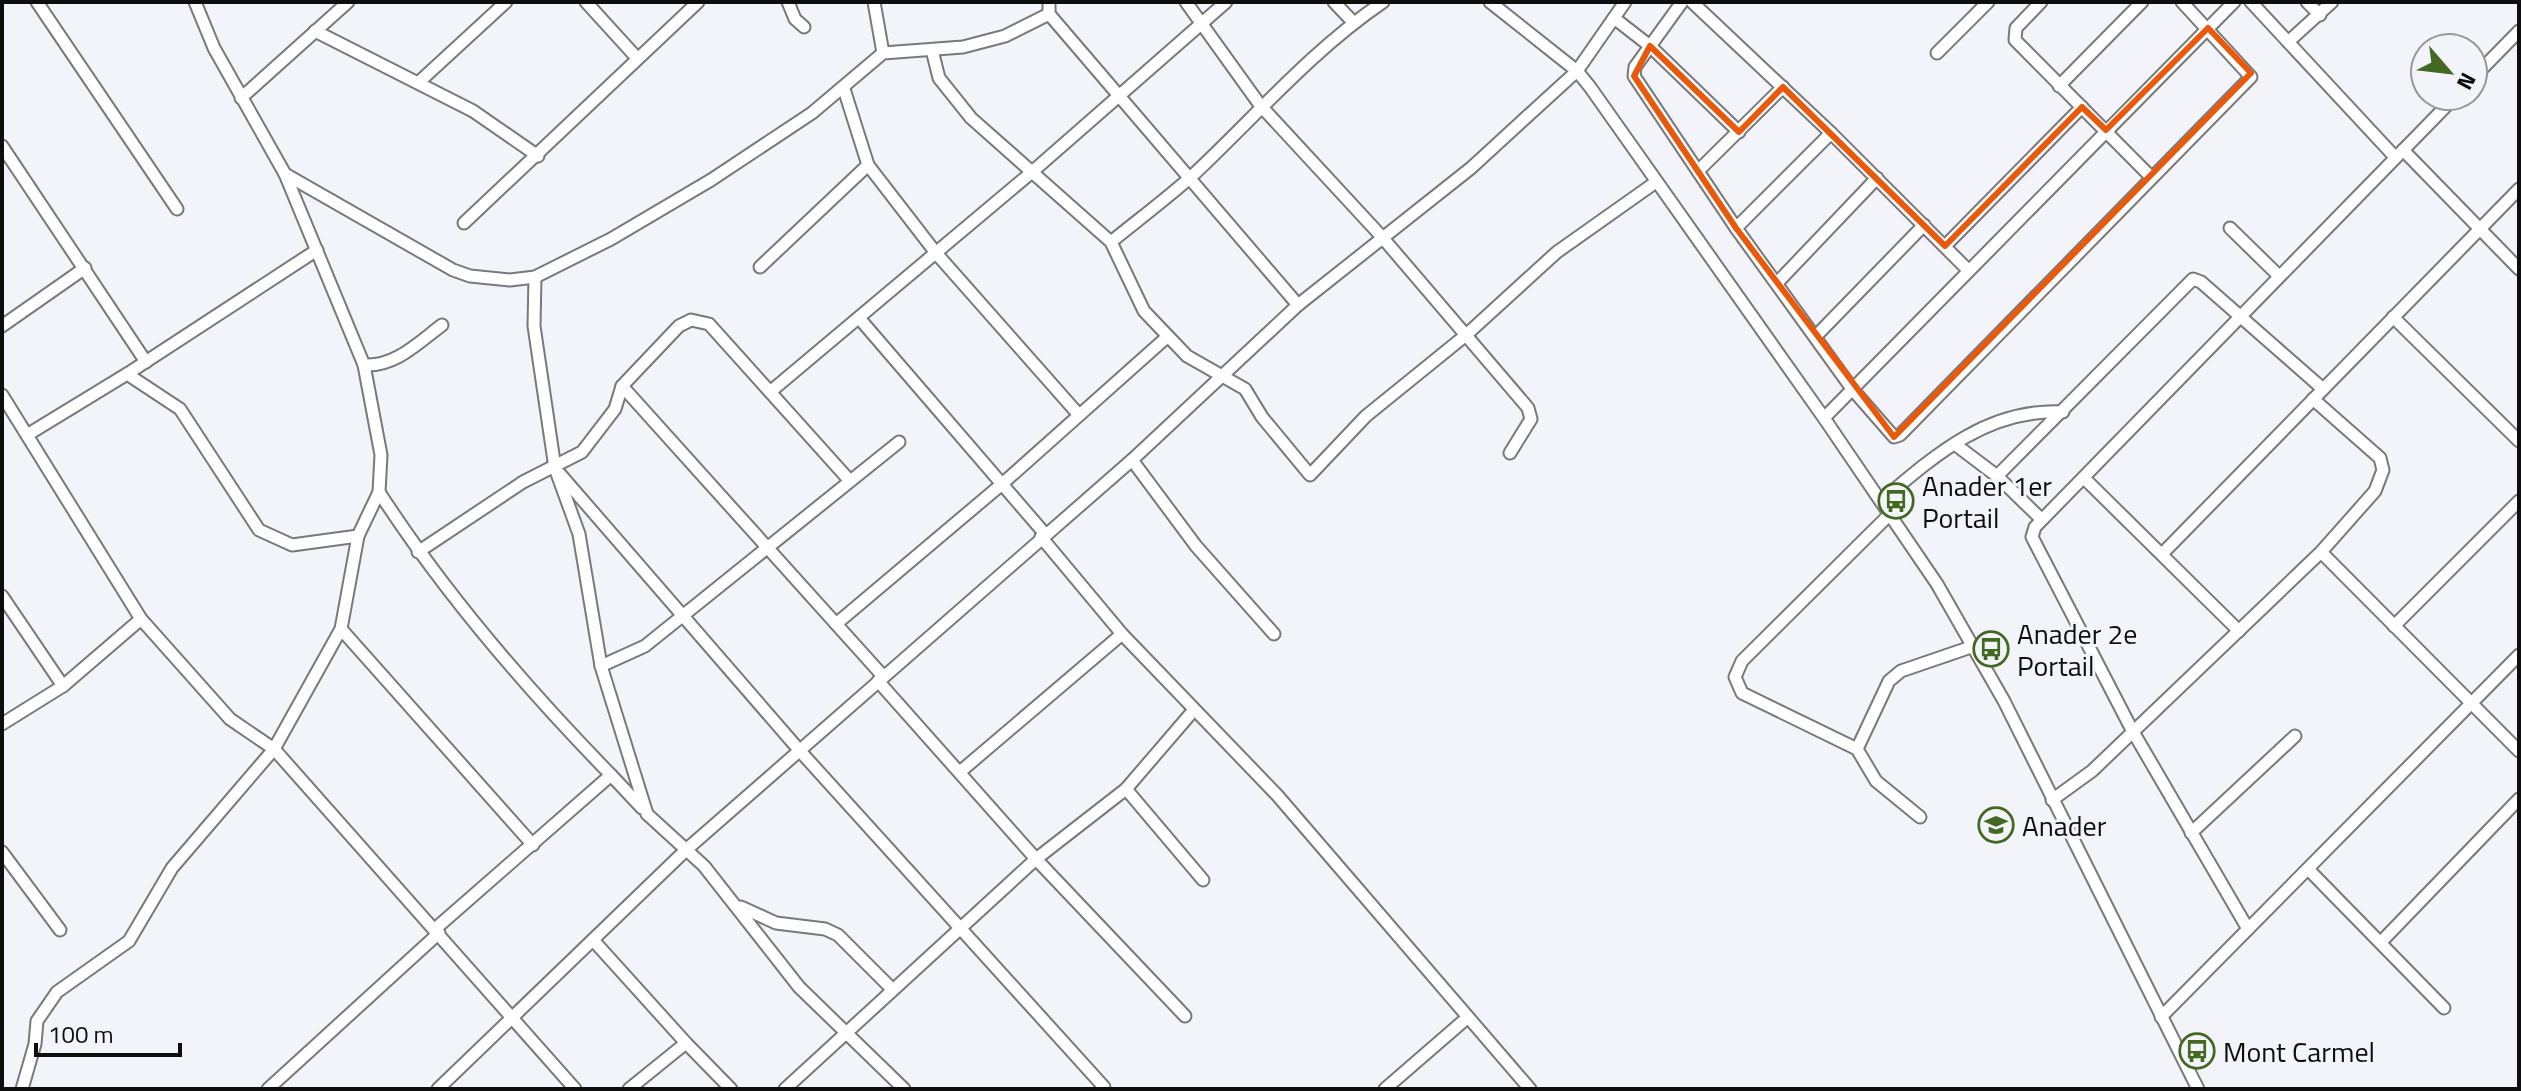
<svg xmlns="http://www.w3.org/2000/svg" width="2521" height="1091" font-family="'Titillium Web',sans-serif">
<rect width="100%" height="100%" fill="#f3f4f9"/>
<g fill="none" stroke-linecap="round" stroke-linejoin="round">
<defs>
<g id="minor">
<path d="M 37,2 L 177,209"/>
<path d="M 586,2 L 637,58"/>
<path d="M 788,2 L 795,19 L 804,27"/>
<path d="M 874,2 L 883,53"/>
<path d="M 1186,2 L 1260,105 L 1382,237 L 1528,408 L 1531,419 L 1510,453"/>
<path d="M 1334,2 L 1353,22"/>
<path d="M 1490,2 L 1577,71 L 1590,87 L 1824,418 L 1937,584 L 2004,701 L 2198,1089"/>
<path d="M 1682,2 L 1635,67 L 1634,76 L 1736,228 L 1853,390 L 1894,437 L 1900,435 L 2251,77 L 2182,2"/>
<path d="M 1692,2 L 1831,133 L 1968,270"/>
<path d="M 2041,2 L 2016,28 L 2015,40 L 2151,177"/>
<path d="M 2251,2 L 2395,157"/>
<path d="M 2307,2 L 2320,15"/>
<path d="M 1049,14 L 1298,305"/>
<path d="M 1614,18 L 1650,46 L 1739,132"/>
<path d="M 315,31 L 473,111 L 538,156"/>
<path d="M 2288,42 L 2332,2"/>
<path d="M 932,50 L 939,78 L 971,118 L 1111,242 L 1144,311 L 1187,356 L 1245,389 L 1262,417 L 1310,475 L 1366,416 L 1466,335 L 1557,252 L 1656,182"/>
<path d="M 1937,53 L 1988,2"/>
<path d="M 2473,78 L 2519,31"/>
<path d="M 419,82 L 506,2"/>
<path d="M 2059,86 L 2142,2"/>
<path d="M 844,89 L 868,165 L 936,253 L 1079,415"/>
<path d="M 241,98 L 348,2"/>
<path d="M 2,146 L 146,362"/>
<path d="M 2403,150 L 2519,269"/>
<path d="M 1698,171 L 1783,87"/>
<path d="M 285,174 L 453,270 L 470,276 L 510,280 L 535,277 L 611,239 L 711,180 L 812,113 L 883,53 L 963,47 L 1005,36 L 1049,14 L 1049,2"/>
<path d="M 464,223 L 698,2"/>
<path d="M 1736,228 L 1831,133"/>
<path d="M 2230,228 L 2279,276"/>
<path d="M 1111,242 C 1138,220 1166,199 1192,176 C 1255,117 1311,51 1383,2"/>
<path d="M 1945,246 L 2082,107"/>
<path d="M 760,267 L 868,165"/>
<path d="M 535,277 L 534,326 L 555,468 L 579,534 L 601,666 L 647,814 L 704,866 L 799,987 L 904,1089"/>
<path d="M 1777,283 L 1877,178"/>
<path d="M 2393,317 L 2519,441"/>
<path d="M 859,318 L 1045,534"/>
<path d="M 2,326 L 85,268"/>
<path d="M 1816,336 L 1924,225"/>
<path d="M 364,365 C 395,367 418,343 442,325"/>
<path d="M 127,374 L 180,409 L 259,530 L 292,545 L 358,536"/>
<path d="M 622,386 L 882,675"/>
<path d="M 770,392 L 1032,172 L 1226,2"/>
<path d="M 2,395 L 141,619 L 230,719 L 274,749 L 575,1089"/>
<path d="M 1824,418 L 2234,2"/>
<path d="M 27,435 L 127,374 L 317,250"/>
<path d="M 1956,445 L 1997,476 L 2040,518"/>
<path d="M 1132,460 L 1196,546 L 1274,634"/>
<path d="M 560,474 L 800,751 L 1104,1087"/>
<path d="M 1997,476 L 2193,279 L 2201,282 L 2323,389"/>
<path d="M 2084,478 L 2239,631"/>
<path d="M 379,492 C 445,594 526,688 611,775"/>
<path d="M 1881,501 C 1935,455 1988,408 2063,412"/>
<path d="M 1890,514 L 1742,661 L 1735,677 L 1742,693 L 1857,749 L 1876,781 L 1920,817"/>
<path d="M 1041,537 L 1122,634 L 1277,795 L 1530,1089"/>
<path d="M 418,552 L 523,482 L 582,452 L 615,409 L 622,386 L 679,326 L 691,320 L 709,324 L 850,481"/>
<path d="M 2321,552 L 2519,751"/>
<path d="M 2162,554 L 2519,189"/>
<path d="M 2,596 L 63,686"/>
<path d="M 836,624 L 1002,484 L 1167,337"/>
<path d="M 2394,626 L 2519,501"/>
<path d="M 341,629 L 533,845"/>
<path d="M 601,666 L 645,646 L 899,442"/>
<path d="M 878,681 L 1036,859 L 1185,1016"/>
<path d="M 2,724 L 63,686 L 141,619"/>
<path d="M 1857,749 L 1889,681 L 1901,671 L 1974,646"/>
<path d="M 961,771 L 1122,634"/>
<path d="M 1126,789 L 1203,880"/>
<path d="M 2052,800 L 2092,771 L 2321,552 L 2375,491 L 2383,470 L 2380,458 L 2313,399"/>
<path d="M 2191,833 L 2295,736"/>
<path d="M 2,852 L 60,930"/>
<path d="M 2308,869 L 2444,1008"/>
<path d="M 741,907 L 776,923 L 825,929 L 838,935 L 892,989"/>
<path d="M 435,929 L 611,775 L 642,808"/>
<path d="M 2248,929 L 2132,730 L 2032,537 L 2035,527 L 2456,96"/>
<path d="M 593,940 L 686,1043"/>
<path d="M 2382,941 L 2519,799"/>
<path d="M 2161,1017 L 2519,655"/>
<path d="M 22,1089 L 35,1044 L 37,1021 L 57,992 L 129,941 L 172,868 L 274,749 L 341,629 L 358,536 L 379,492 L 381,455 L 364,365 L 285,174 L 214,48 L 195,2"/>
<path d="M 268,1089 L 439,933"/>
<path d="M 438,1089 L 687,849 L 1132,460 L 1298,305 L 1471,168 L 1520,123 L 1577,71 L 1625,2"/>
<path d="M 629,1089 L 686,1043 L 731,1089"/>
<path d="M 785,1089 L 1036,859 L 1126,789 L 1193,711"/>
<path d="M 1385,1089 L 1468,1017"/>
</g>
</defs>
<!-- minor casing -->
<use href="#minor" stroke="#78787d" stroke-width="15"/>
<!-- minor -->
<use href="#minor" stroke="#fff" stroke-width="11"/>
</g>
<!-- marked area -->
<path fill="none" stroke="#e8590c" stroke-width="6" stroke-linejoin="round" d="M 2208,28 L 2251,73 L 1894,437 L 1736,228 L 1634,76 L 1650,46 L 1739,132 L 1783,87 L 1945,246 L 2082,107 L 2106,130 Z"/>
<!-- icons -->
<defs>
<symbol id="bus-ring" viewBox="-11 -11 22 22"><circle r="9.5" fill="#f3f4f9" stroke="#426822" stroke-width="1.5"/><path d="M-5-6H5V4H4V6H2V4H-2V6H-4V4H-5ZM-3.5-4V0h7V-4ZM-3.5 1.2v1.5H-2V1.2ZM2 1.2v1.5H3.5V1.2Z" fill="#426822"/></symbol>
<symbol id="school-ring" viewBox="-11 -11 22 22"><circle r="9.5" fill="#f3f4f9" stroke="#426822" stroke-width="1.5"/><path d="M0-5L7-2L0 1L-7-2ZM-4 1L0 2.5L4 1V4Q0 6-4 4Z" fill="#426822"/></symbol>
</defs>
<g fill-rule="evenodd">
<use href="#bus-ring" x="1876" y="481" width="40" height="40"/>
<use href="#bus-ring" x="1971" y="629" width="40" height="40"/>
<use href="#school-ring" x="1976" y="805" width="40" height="40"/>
<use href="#bus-ring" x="2177" y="1031" width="40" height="40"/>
</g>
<g text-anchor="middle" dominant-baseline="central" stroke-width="6" stroke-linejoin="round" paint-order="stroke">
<!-- poi labels -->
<g font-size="28" fill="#0e0e0f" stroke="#f3f4f9" text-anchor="start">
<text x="1922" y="485">Anader 1er<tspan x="1922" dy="32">Portail</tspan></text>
<text x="2017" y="633">Anader 2e<tspan x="2017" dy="32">Portail</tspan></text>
<text x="2022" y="825">Anader</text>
<text x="2223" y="1051">Mont Carmel</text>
</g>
</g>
<!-- border -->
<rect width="2521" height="1091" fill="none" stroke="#0e0e0f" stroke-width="8"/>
<!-- north arrow -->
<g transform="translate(2449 72) rotate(118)"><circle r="38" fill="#f3f4f9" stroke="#97989b" stroke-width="2"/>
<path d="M0-6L14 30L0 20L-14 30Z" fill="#426822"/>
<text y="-12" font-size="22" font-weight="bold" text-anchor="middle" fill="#0e0e0f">N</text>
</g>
<!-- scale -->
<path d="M36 1043v12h144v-12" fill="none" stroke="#0e0e0f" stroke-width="4"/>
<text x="48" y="1043" font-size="24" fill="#0e0e0f" stroke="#f3f4f9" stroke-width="6" paint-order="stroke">100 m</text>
</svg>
